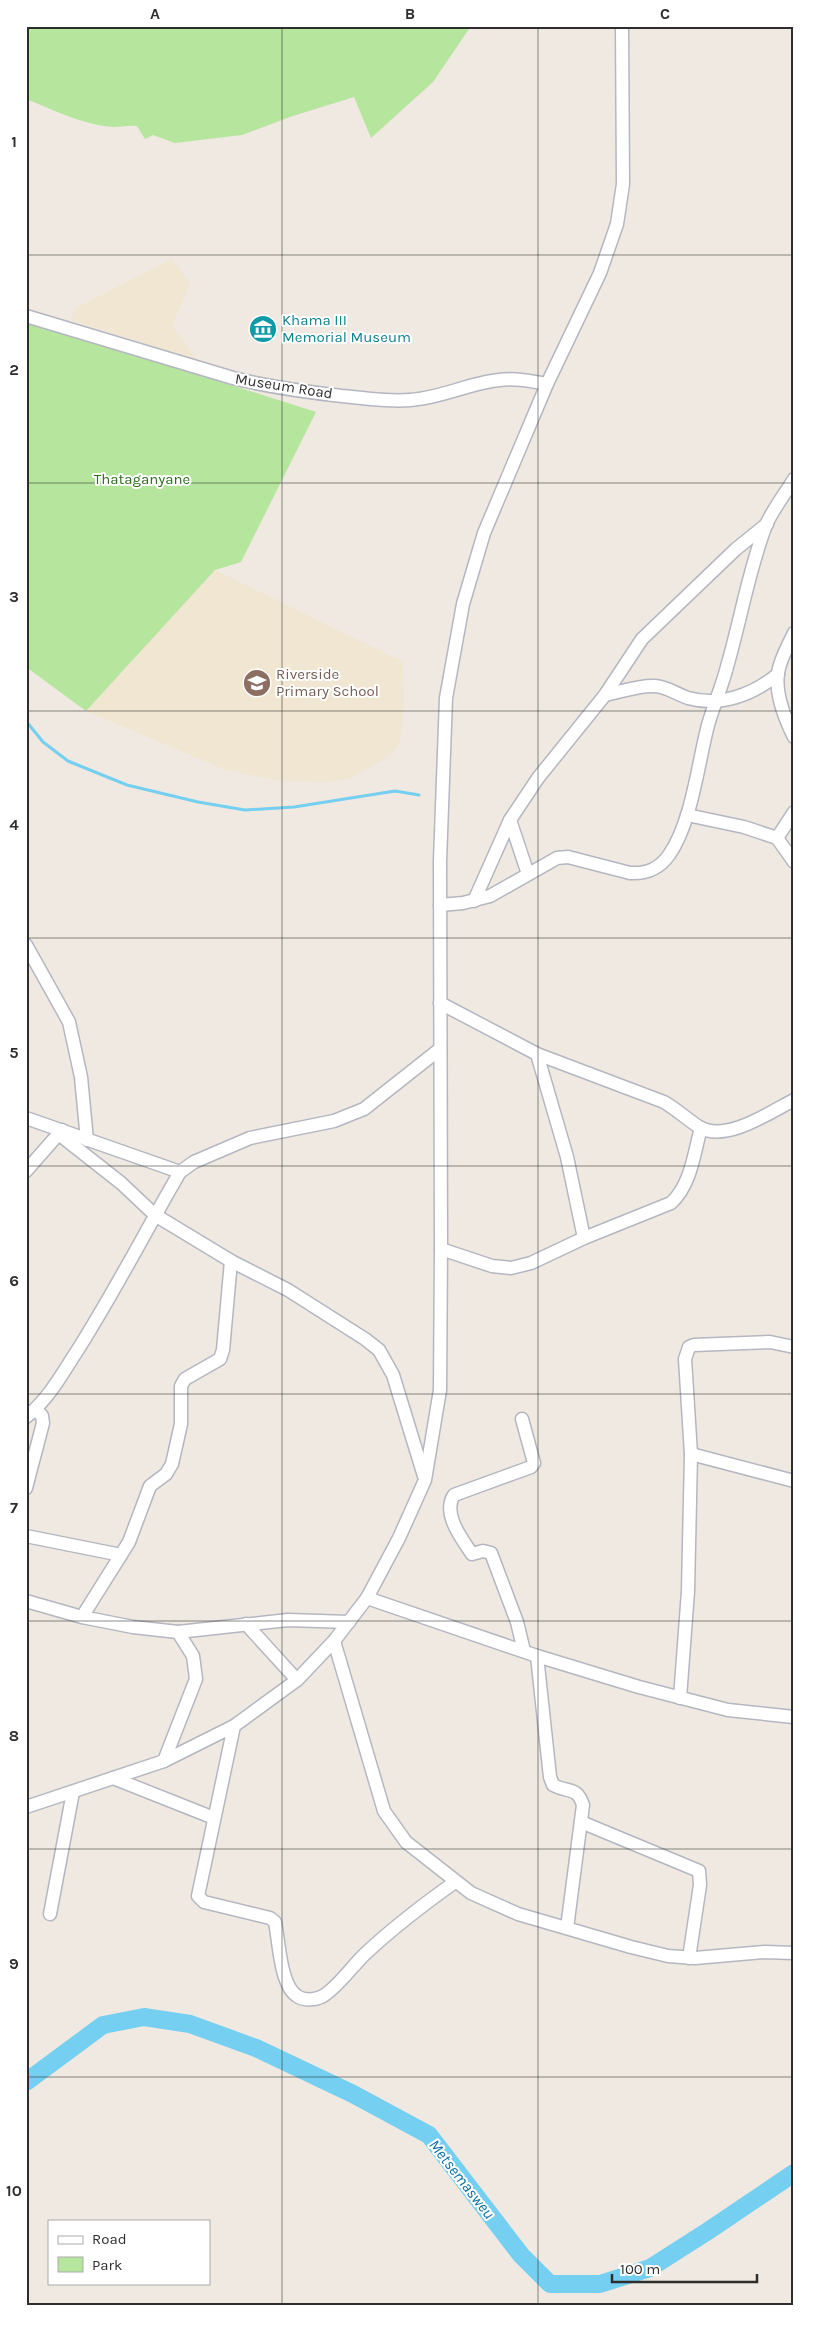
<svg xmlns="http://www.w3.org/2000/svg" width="820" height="2332" font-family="Karla,sans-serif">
<rect width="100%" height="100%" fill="#efe9e1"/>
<!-- education -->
<g fill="#f0e6d1">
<path d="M 172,259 L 190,283 L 172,326 L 198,360 L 71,320 L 76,308 Z"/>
<path d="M 215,570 L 403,662 L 404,704 L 400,742 L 390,756 L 349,779 L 323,782 L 275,780 L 224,769 L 86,711 Z"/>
</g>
<!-- green -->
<g fill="#b6e59e">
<path d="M 26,26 L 471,26 L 433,82 L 371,138 L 354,97 L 293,116 L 242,135 L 175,143 L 153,135 L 145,139 L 137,126 C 128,125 121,127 113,127 C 83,125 54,110 26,99 Z"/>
<path d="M 26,322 L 71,334 L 316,412 L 241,562 L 215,570 L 86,711 L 26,667 Z"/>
</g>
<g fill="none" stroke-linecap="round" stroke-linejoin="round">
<!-- stream -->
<path stroke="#75cff0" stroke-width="3" d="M 26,721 L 43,742 L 68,761 L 127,785 L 198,802 L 245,810 L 294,807 L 395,791 L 419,795"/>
<!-- river -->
<path stroke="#75cff0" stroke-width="18" d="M 26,2082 L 103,2025 L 144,2017 L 190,2024 L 256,2048 L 353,2094 L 429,2135 L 521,2255 L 550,2284 L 600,2284 L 650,2268 L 708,2231 L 794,2173"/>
<defs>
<g id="minor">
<path d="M 26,316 L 233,378 C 269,387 306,392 342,396 C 365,398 387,402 410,400 C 442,398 469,383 499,380 C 515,378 531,381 547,384"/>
<path d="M 794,633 C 788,646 780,659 778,673 C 775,693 785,719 794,737"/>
<path d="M 605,695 C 621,692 638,685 655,686 C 668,687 676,694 688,698 C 720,707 753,695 778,674"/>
<path d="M 687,815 L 744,827 L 777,838 L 794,862"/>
<path d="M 510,820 L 528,874"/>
<path d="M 777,838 L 794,812"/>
<path d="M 474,901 L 510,820 L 538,778 L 605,695 L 642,639 L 736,549 L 767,524"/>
<path d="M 440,905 L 463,903 L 490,896 L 557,858 L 568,857 L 630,873 C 647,874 659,869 669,855 C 692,822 698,763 708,725 C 714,704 723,684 728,663 C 741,618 749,569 766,525 C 773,509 785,494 794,479"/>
<path d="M 26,945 L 69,1022 L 81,1077 L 87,1140"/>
<path d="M 440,1003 L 537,1054 L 664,1102 C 676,1109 687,1119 699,1127 C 726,1143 770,1112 794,1100"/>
<path d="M 537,1054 L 567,1157 L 584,1238"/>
<path d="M 26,1118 L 180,1172 L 194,1162 L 250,1138 L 334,1121 L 364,1109 L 440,1049"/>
<path d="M 60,1135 L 121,1183 L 155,1215 L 231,1261 L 223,1350 L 220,1359 L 185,1379 L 181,1386 L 181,1424 L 172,1464 L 166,1474 L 150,1486 L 129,1542 L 82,1617"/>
<path d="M 26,1171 L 62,1130"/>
<path d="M 441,1249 L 492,1266 L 511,1268 L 531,1263 L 584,1238 L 671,1203 C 691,1185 694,1153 701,1128"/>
<path d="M 231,1261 L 288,1290 L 365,1339 L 379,1350 L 393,1375 L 424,1476"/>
<path d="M 26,1417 C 48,1400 62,1374 77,1351 C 114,1293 145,1232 180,1172"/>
<path d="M 522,1419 L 534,1463 L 531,1467 L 454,1495 C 442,1513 461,1538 472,1554 L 483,1551 L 491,1553 L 517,1622 L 524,1651"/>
<path d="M 691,1454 L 794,1481"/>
<path d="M 26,1488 L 43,1423 L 42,1416 L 36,1409"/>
<path d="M 26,1536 L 121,1555"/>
<path d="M 367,1598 L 537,1656 L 639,1687 L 728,1710 L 794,1717"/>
<path d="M 26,1601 L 82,1617 L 133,1627 L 178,1632 L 288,1620 L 349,1622"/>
<path d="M 246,1624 L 297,1680"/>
<path d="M 334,1641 L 384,1811 L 406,1842 L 471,1893 L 518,1914 L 631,1947 L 668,1956 L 695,1958 L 765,1952 L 794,1953"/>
<path d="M 537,1656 L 550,1777 L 553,1785 C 568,1793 577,1786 583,1805 L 567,1928"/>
<path d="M 680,1698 L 688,1591 L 691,1454 L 685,1359 L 689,1347 L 694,1345 L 770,1342 L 794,1347"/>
<path d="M 234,1726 L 198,1896 L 204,1902 L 270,1918 L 275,1922 C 279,1941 280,1985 297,1996 C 304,2001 316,2000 323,1996 C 338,1987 353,1965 366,1953 C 394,1927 424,1904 455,1882"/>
<path d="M 164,1761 L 196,1679 L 193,1656 L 178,1632"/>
<path d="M 113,1778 L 214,1818"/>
<path d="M 26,1807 L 164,1761 L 234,1726 L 297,1680 L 334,1641 L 367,1598 L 399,1538 L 425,1480 L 440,1390 L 441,1249 L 440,861 L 446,698 L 463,604 L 484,533 L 547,384 L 600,273 L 617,224 L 623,184 L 622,26"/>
<path d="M 581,1822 L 699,1871 L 700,1885 L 689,1958"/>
<path d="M 50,1914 L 73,1792"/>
</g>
</defs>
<!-- minor casing -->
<use href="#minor" stroke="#b4b7c1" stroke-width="15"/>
<!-- minor -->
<use href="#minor" stroke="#fff" stroke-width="12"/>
</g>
<!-- grid -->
<path fill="none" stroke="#2e2e2e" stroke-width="1" stroke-opacity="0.55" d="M 282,26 L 282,2306M 538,26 L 538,2306M 26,255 L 794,255M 26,483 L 794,483M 26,711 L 794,711M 26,938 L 794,938M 26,1166 L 794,1166M 26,1394 L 794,1394M 26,1621 L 794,1621M 26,1849 L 794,1849M 26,2077 L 794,2077"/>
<!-- icons -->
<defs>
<symbol id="museum-disc" viewBox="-11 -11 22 22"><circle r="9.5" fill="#0f9aa8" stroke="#fff"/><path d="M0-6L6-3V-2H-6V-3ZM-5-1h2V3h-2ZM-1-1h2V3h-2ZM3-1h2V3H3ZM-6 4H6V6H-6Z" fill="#fff"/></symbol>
<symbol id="school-disc" viewBox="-11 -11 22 22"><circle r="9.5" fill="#8d6e63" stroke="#fff"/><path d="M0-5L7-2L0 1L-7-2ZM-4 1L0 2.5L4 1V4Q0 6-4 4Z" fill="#fff"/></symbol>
</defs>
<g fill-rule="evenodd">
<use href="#museum-disc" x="247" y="313" width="32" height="32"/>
<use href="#school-disc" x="241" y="667" width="32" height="32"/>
</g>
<g text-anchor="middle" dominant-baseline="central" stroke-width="4" stroke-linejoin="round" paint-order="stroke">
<!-- culture labels -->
<g font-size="15" fill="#0d838f" stroke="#fff" text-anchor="start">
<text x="282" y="320">Khama III<tspan x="282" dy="17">Memorial Museum</tspan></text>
</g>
<!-- street labels -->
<g font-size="15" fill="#2e2e2e" stroke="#fff">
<text transform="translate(284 386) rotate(9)">Museum Road</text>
</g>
<!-- park labels -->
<g font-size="15" fill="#2c6e1b" stroke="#fff">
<text x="142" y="479">Thataganyane</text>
</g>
<!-- education labels -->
<g font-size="15" fill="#785e54" stroke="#fff" text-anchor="start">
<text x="276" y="674">Riverside<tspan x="276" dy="17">Primary School</tspan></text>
</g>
<!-- water labels -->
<g font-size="16" font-style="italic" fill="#0d6fa3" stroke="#fff">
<text transform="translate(462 2179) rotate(52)">Metsemasweu</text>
</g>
</g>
<!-- border -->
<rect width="820" height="2332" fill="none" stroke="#ffffff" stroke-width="55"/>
<!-- legend -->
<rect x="48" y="2220" width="162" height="65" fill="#ffffff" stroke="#ababab"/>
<rect x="58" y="2236" width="25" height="8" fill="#ffffff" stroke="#ababab"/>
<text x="92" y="2244" font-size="15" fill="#2e2e2e">Road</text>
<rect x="58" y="2257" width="25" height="15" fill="#b6e59e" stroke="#ababab"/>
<text x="92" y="2270" font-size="15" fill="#2e2e2e">Park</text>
<!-- scale -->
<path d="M612 2274v8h145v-8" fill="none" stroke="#2e2e2e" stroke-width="2.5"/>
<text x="620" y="2274" font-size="15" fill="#2e2e2e" stroke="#ffffff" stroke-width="4" paint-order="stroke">100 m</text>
<rect x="28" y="28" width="764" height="2276" fill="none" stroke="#2e2e2e" stroke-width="2"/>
<g font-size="16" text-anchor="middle" font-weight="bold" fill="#2e2e2e">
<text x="155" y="19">A</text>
<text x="410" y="19">B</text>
<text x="665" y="19">C</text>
<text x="14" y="147">1</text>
<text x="14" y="375">2</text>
<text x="14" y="602">3</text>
<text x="14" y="830">4</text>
<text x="14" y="1058">5</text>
<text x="14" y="1286">6</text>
<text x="14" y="1513">7</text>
<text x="14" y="1741">8</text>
<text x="14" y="1969">9</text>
<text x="14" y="2196">10</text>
</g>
</svg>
